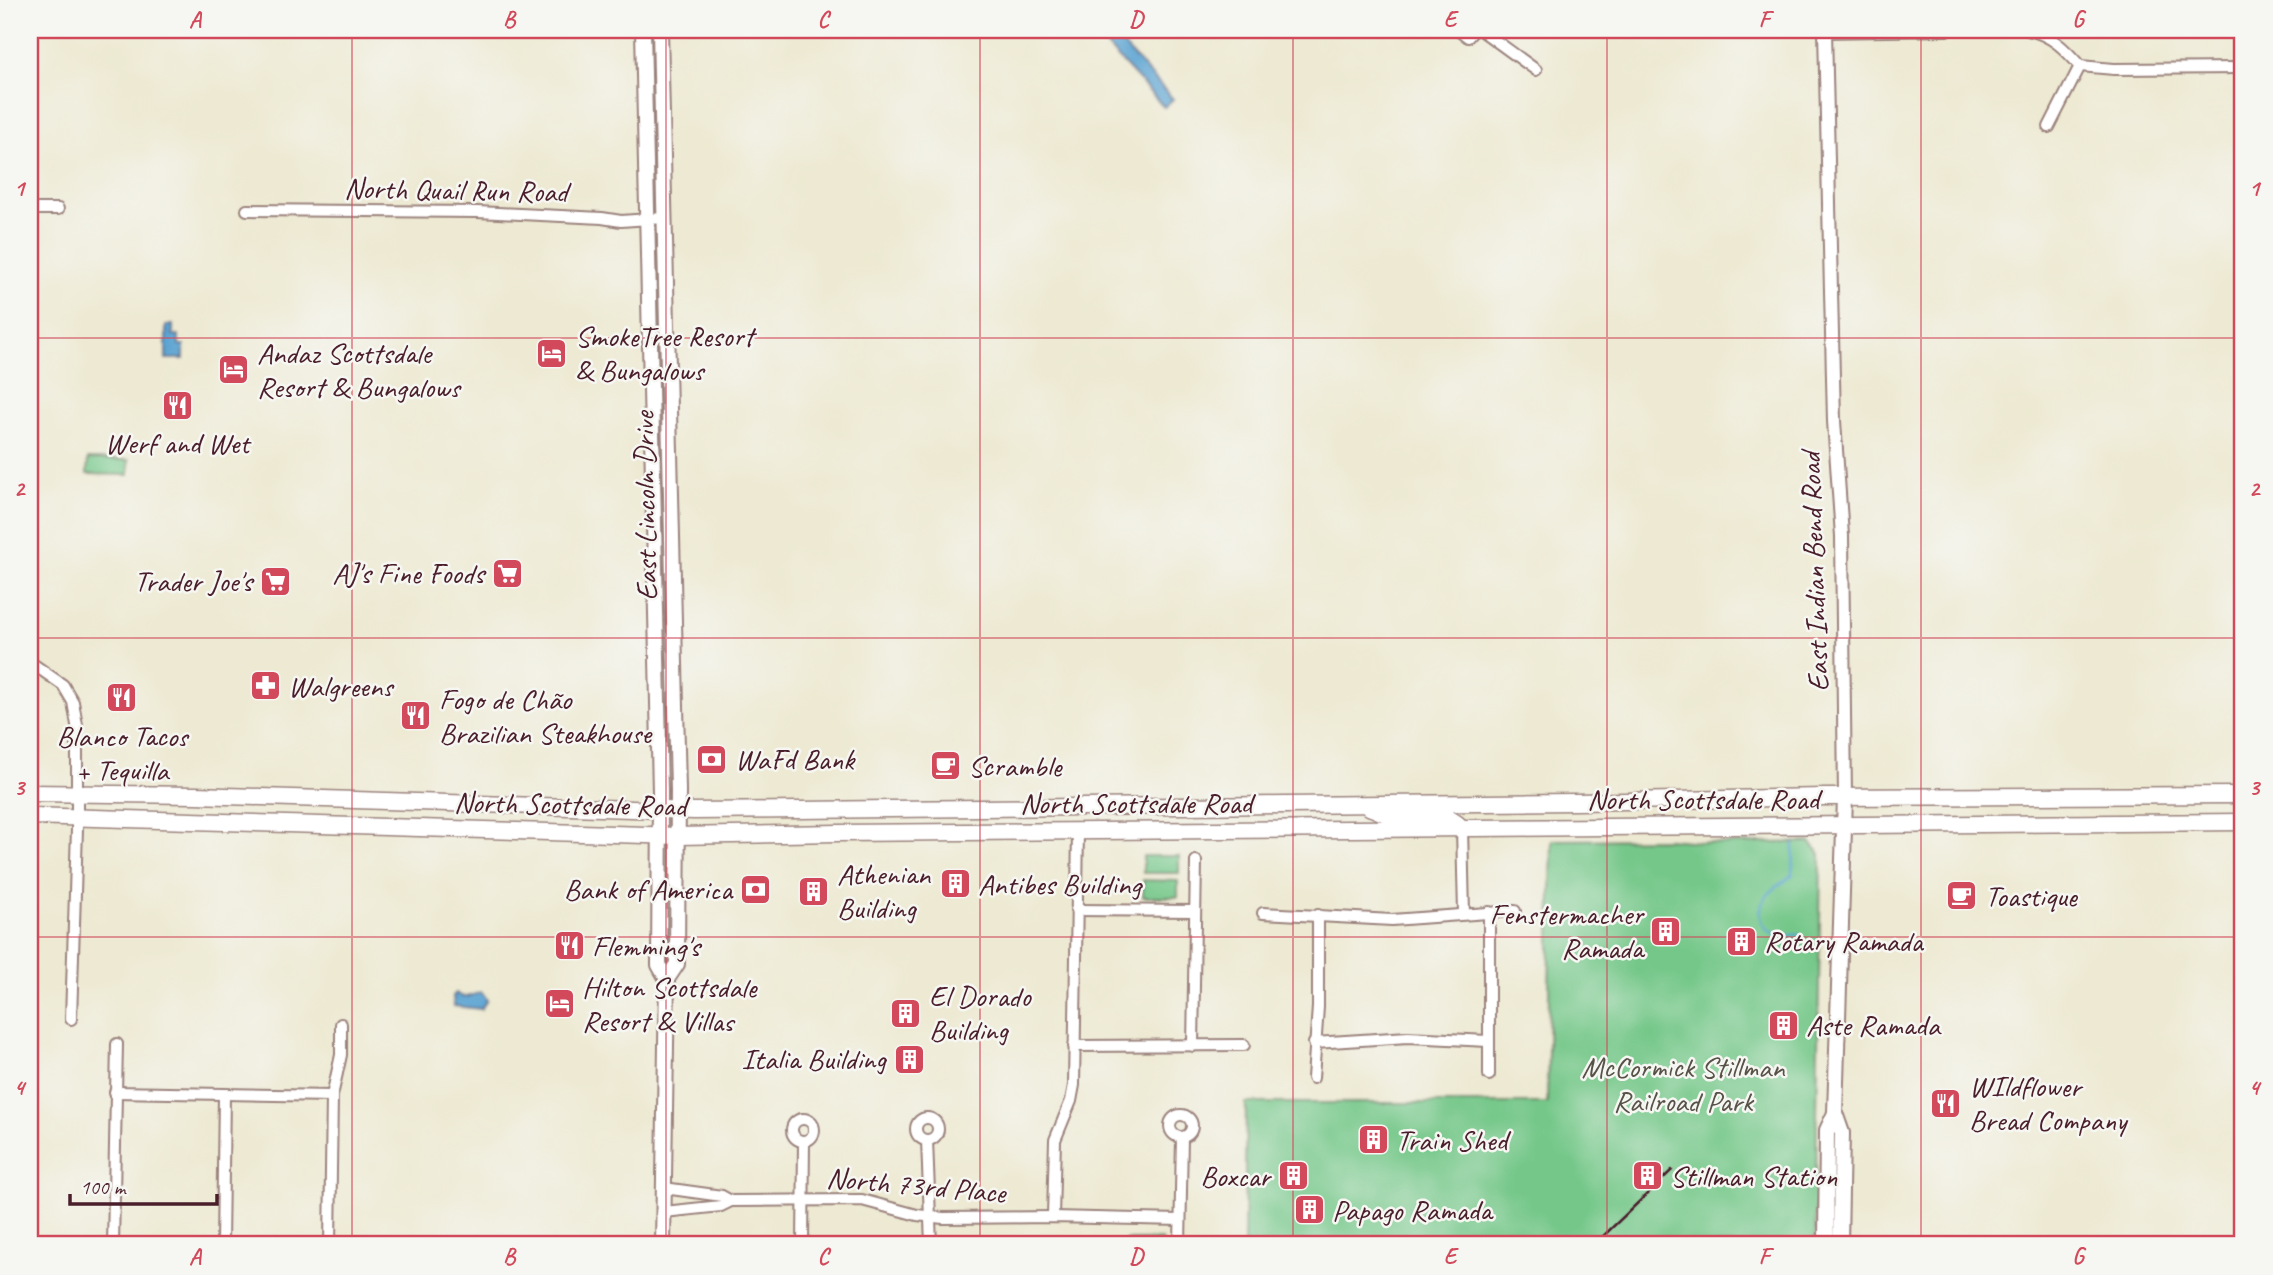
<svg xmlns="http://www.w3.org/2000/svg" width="2273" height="1275" font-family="Caveat,sans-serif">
<rect width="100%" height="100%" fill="#f6f6f2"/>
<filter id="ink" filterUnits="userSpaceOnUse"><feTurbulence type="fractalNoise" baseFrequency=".0143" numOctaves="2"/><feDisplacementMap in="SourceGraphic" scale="14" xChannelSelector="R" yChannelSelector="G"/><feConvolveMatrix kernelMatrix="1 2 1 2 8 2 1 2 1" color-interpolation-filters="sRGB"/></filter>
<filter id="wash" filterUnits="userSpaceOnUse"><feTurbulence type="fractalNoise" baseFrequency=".00686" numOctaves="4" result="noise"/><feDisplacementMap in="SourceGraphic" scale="28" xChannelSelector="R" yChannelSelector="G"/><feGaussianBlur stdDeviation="1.57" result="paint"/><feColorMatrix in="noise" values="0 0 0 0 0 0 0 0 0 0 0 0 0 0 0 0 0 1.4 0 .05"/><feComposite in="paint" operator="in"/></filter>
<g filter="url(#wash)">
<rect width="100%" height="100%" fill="#ede9d2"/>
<!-- green -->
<g fill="#75c789" stroke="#60735a" stroke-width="2">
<path d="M 88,459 L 129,460 L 129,475 L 87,474 Z"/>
<path d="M 2240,466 L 2243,466 L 2243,543 L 2237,543 Z"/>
<path d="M 1668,839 L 1722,844 L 1810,842 L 1821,854 L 1815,1245 L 1244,1245 L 1246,1103 L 1547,1103 L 1552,840 Z"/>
<rect x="1143" y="856" width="36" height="17"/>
<path d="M 1143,880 L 1178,881 L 1178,897 L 1143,897 Z"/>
<rect x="1126" y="1240" width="36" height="5"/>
</g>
<!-- water -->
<g fill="#5aa3d1" stroke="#52617e" stroke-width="2">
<path d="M 1092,30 L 1109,30 L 1173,99 L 1164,107 Z"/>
<path d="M 166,325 L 173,325 L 173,335 L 179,335 L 179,345 L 184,345 L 184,359 L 166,359 Z"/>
<path d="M 481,992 L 487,1000 L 481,1009 L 454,1006 L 453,996 L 456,993 C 466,1001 471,995 481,992 Z"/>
</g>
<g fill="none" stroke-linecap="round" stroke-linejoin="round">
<!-- stream -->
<path stroke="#5aa3d1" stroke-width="2.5" d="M 1794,844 L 1793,874 C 1785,882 1774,887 1767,896 C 1756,909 1759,931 1778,934 C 1785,936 1793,935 1800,935"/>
</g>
</g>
<g filter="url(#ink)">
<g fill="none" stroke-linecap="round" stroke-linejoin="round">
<defs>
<g id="minor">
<path d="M 1459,30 L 1468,37 L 1474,30"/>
<path d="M 1481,30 L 1536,70"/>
<path d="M 2028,30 C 2051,34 2066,50 2080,66 L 2114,69 L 2243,68"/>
<path d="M 1825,32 L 1947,30"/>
<path d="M 2049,127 L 2080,66"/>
<path d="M 30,209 L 58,209"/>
<path d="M 247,210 L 477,212 L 602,218 L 621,221 L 664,218"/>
<path d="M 30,662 L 63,685 L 73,702 L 77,725 L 77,829 L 71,1019"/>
<path d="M 1462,828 L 1464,914"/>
<path d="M 1076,910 L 1195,911"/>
<path d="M 1263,913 L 1392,920 L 1515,911"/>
<path d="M 1314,1043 L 1408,1037 L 1488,1041"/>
<path d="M 1074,1046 L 1244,1045"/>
<path d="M 1193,1046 L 1196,861"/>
<path d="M 1489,1075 L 1489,912"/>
<path d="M 1313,1078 L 1318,1007 L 1318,915"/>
<path d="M 115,1092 L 332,1096"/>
<circle cx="1181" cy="1126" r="11"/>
<circle cx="927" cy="1129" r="11"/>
<circle cx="803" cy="1130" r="11"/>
<path d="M 927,1140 L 931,1245"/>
<path d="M 664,1188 L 722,1196 L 731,1201"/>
<path d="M 664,1212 L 721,1206 L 731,1201 L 862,1200 L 917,1215 L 943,1218 L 1053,1217 L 1180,1220"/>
<path d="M 1053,1217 L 1055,1140 L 1071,1101 L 1074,1085 L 1078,831"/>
<path d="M 113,1245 L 117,1044"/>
<path d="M 222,1245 L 224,1095"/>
<path d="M 330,1245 L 332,1096 L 341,1055 L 341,1024"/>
<path d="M 803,1245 L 804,1141"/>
<path d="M 1180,1245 L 1182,1137"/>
</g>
<path id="tertiary" d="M 1825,30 L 1834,421 L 1842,536 L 1845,797"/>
<g id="secondary">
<path d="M 643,30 L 660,792 L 659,965 L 667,979"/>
<path d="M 660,30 L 678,790 L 677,964 L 667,979 L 663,1245"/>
<path d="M 1826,1245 L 1827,1130 L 1835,1113"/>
<path d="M 1840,1245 L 1842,1133 L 1835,1113 L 1845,797"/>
</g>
<g id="primary">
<path d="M 30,793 L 196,795 L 694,811 L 1577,802 L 1825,797 L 2243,795"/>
<path d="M 1369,807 C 1376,809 1384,814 1391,815 C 1420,818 1439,806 1462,828"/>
<path d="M 30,816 L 678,836 L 838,833 L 2243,822"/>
</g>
</defs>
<!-- minor casing -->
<use href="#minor" stroke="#9c847e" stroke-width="14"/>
<!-- tertiary casing -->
<use href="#tertiary" stroke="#9c847e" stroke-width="16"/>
<!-- secondary casing -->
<use href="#secondary" stroke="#9c847e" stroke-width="18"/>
<!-- primary casing -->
<use href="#primary" stroke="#9c847e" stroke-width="19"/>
<!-- minor -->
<use href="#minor" stroke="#fff" stroke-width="10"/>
<!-- tertiary -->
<use href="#tertiary" stroke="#fff" stroke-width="12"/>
<!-- secondary -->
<use href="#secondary" stroke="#fff" stroke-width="14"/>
<!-- primary -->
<use href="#primary" stroke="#fff" stroke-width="16"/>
<!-- rail -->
<path stroke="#4a1f2b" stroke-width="2.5" d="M 1594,1245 L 1672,1170"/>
</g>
</g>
<!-- grid -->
<path fill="none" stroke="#d1495b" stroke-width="2" stroke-opacity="0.55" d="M 352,30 L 352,1245M 666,30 L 666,1245M 980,30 L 980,1245M 1293,30 L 1293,1245M 1607,30 L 1607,1245M 1921,30 L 1921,1245M 30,338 L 2243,338M 30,638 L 2243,638M 30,937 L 2243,937"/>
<!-- icons -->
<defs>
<symbol id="hotel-square" viewBox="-11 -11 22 22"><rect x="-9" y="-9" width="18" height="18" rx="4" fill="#d1495b" stroke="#f6f6f2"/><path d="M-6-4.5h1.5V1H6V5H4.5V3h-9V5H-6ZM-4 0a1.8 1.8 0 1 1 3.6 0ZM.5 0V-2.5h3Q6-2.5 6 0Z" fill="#fff"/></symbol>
<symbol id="restaurant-square" viewBox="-11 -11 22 22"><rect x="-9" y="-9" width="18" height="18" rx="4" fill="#d1495b" stroke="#f6f6f2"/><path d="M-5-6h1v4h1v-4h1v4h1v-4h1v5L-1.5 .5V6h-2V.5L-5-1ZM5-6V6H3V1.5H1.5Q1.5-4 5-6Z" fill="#fff"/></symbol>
<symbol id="supermarket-square" viewBox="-11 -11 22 22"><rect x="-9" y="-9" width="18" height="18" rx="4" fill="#d1495b" stroke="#f6f6f2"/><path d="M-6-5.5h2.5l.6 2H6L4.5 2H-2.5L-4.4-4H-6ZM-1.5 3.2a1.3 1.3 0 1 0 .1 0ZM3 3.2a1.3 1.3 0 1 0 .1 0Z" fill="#fff"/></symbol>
<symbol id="pharmacy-square" viewBox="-11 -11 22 22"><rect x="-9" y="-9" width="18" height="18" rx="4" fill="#d1495b" stroke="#f6f6f2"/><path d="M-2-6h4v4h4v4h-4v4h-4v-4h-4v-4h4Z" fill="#fff"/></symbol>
<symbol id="bank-square" viewBox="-11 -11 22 22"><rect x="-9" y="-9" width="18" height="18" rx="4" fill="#d1495b" stroke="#f6f6f2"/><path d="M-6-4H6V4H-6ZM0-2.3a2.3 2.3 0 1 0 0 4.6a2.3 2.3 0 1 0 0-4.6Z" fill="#fff"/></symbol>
<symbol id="cafe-square" viewBox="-11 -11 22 22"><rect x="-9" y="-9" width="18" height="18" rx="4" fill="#d1495b" stroke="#f6f6f2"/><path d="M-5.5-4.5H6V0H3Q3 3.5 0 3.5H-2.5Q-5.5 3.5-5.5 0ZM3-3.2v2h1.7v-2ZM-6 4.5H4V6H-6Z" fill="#fff"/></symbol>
<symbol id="building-square" viewBox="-11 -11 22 22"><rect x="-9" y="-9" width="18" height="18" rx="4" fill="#d1495b" stroke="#f6f6f2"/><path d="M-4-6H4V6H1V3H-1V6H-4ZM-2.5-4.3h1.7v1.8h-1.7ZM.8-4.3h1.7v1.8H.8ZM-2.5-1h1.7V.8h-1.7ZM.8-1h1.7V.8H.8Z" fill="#fff"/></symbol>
</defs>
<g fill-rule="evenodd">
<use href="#hotel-square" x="534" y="336" width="35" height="35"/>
<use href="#hotel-square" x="216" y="352" width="35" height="35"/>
<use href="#restaurant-square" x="160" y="388" width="35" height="35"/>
<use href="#supermarket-square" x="490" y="556" width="35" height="35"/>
<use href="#supermarket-square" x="258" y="564" width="35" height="35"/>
<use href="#pharmacy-square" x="248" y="668" width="35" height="35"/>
<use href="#restaurant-square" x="104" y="680" width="35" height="35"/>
<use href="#restaurant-square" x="398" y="698" width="35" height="35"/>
<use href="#bank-square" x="694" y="742" width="35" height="35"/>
<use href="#cafe-square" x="928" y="748" width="35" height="35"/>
<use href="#building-square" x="938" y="866" width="35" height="35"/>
<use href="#bank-square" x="738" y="872" width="35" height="35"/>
<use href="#building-square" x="796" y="874" width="35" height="35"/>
<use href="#cafe-square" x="1944" y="878" width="35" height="35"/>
<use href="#building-square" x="1648" y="914" width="35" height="35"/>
<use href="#building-square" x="1724" y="924" width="35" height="35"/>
<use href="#restaurant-square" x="552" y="928" width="35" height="35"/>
<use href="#hotel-square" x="542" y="986" width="35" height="35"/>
<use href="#building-square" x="888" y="996" width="35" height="35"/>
<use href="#building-square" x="1766" y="1008" width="35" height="35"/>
<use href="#building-square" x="892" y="1042" width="35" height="35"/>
<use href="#restaurant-square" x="1928" y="1086" width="35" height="35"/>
<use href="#building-square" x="1356" y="1122" width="35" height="35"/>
<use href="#building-square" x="1276" y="1158" width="35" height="35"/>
<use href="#building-square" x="1630" y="1158" width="35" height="35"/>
<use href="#building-square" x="1292" y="1192" width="35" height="35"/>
</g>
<g text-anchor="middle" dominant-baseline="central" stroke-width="5" stroke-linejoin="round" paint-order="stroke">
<!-- street labels -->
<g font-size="30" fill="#4a1f2b" stroke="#f6f6f2">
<text transform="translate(456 190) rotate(1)">North Quail Run Road</text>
<text transform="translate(645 506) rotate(-91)">East Lincoln Drive</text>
<text transform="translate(1814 572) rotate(-92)">East Indian Bend Road</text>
<text x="1703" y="799">North Scottsdale Road</text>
<text x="1136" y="803">North Scottsdale Road</text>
<text transform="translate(570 804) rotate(1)">North Scottsdale Road</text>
<text transform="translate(916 1185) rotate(5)">North 73rd Place</text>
</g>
<!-- poi labels -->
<g font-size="30" fill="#4a1f2b" stroke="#f6f6f2" text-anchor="start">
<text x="575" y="336">SmokeTree Resort<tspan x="575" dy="34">&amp; Bungalows</tspan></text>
<text x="257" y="353">Andaz Scottsdale<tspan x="257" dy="34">Resort &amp; Bungalows</tspan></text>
<text x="177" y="443" text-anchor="middle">Werf and Wet</text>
<text x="484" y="573" text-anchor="end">AJ's Fine Foods</text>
<text x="252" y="581" text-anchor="end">Trader Joe's</text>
<text x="288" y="686">Walgreens</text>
<text x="439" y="699">Fogo de Chão<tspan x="439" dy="34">Brazilian Steakhouse</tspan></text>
<text x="122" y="736" text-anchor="middle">Blanco Tacos<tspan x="122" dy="34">+ Tequilla</tspan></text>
<text x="735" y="759">WaFd Bank</text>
<text x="968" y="766">Scramble</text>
<text x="837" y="874">Athenian<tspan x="837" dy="34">Building</tspan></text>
<text x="978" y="884">Antibes Building</text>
<text x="732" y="889" text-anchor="end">Bank of America</text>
<text x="1985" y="896">Toastique</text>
<text x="1643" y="914" text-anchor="end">Fenstermacher<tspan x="1643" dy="34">Ramada</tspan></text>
<text x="1764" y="941">Rotary Ramada</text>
<text x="592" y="946">Flemming's</text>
<text x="582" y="987">Hilton Scottsdale<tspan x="582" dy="34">Resort &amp; Villas</tspan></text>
<text x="929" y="996">El Dorado<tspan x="929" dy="34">Building</tspan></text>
<text x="1806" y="1025">Aste Ramada</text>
<text x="886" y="1059" text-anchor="end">Italia Building</text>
<text x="1969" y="1086">WIldflower<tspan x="1969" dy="34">Bread Company</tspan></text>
<text x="1396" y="1140">Train Shed</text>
<text x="1270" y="1176" text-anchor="end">Boxcar</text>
<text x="1670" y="1176">Stillman Station</text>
<text x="1332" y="1210">Papago Ramada</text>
</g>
<!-- park labels -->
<g font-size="30" fill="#575147" stroke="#f6f6f2">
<text x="1683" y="1067">McCormick Stillman<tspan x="1683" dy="34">Railroad Park</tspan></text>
</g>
</g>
<!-- margin -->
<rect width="2273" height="1275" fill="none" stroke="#f6f6f2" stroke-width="77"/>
<!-- scale -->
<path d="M70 1194v10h147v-10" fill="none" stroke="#4a1f2b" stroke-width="3.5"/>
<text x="80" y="1194" font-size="21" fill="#4a1f2b" stroke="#f6f6f2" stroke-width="5" paint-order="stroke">100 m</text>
<rect x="38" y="38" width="2196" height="1198" fill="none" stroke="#d1495b" stroke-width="2.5"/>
<g font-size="23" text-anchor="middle" font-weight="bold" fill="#d1495b">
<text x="195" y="27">A</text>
<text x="509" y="27">B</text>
<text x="823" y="27">C</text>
<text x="1136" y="27">D</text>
<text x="1450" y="27">E</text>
<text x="1764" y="27">F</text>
<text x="2078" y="27">G</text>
<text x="19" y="196">1</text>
<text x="2254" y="196">1</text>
<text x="19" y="496">2</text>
<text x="2254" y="496">2</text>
<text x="19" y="795">3</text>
<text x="2254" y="795">3</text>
<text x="19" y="1095">4</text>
<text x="2254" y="1095">4</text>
<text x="195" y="1264">A</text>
<text x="509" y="1264">B</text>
<text x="823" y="1264">C</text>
<text x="1136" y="1264">D</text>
<text x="1450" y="1264">E</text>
<text x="1764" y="1264">F</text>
<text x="2078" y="1264">G</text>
</g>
</svg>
